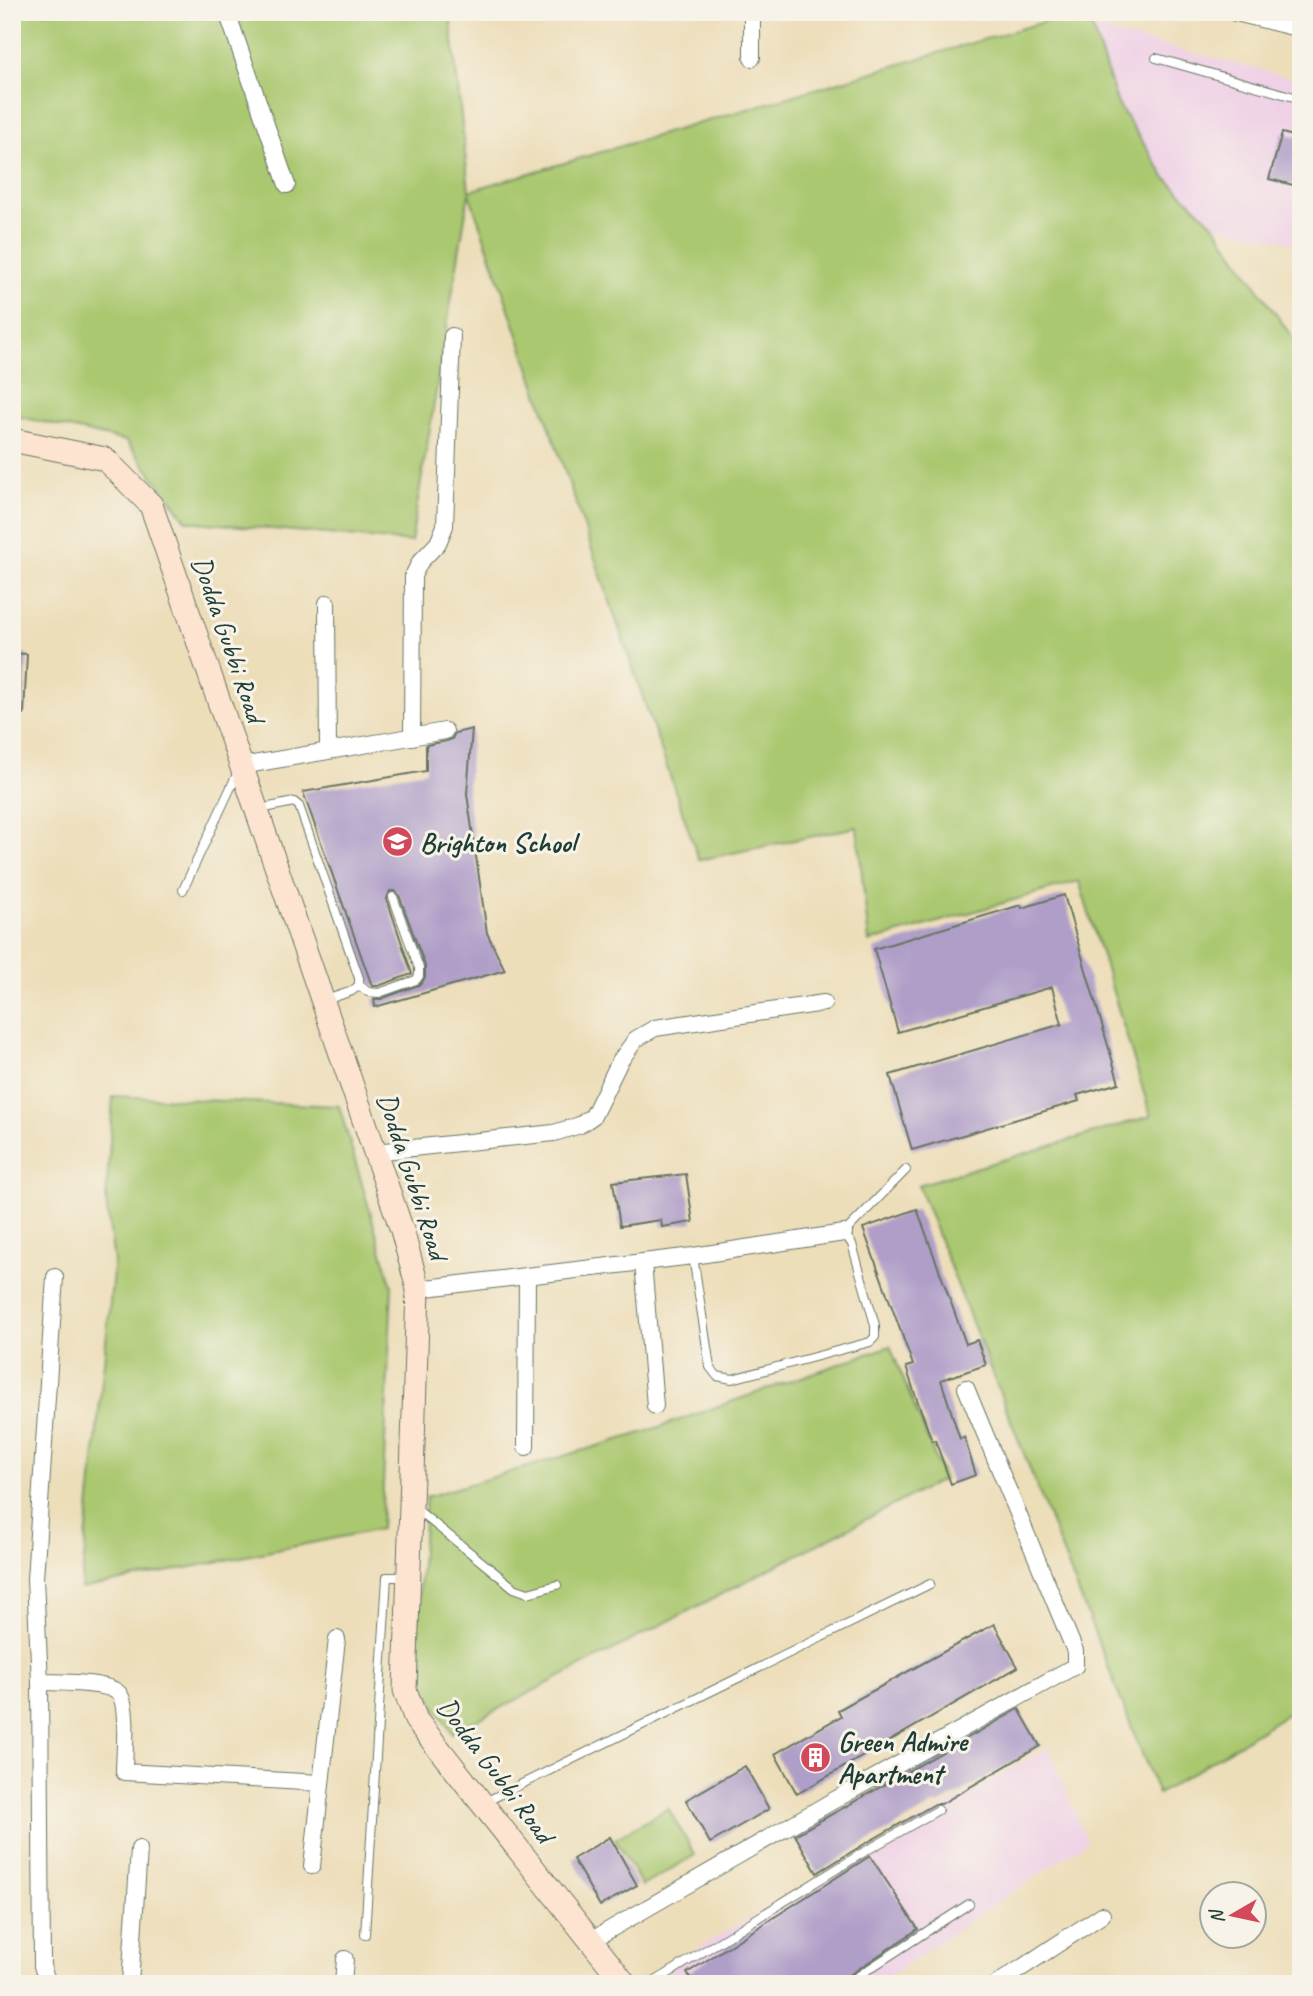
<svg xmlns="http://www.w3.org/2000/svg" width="1313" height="1996" font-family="Caveat,sans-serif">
<rect width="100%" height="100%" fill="#f7f3e8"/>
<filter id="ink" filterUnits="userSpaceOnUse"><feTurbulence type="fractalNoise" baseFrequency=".0143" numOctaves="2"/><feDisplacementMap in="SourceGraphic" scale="14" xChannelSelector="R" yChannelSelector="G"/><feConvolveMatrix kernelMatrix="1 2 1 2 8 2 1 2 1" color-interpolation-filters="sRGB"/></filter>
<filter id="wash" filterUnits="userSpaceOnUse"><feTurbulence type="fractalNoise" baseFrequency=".00686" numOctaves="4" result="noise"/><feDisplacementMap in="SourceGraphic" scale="28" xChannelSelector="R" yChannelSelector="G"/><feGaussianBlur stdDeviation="1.57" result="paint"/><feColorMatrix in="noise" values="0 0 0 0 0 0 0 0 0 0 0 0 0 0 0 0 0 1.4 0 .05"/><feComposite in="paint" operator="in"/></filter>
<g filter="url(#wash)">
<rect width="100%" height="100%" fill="#eddeba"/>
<!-- built -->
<g fill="#efd0e6">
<path d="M 1092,28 L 1301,80 L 1301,245 L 1214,225 L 1165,177 L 1118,104 Z"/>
<path d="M 1048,1748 L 1087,1842 L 877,1984 L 652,1984 L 647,1977 Z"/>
</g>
<!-- green -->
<g fill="#aac86f" stroke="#648252" stroke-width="2">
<path d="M 12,12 L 450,12 L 469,191 L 1077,12 L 1092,28 L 1118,104 L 1165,177 L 1214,225 L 1301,350 L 1301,1705 L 1158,1794 L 918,1185 L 1151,1116 L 1079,881 L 869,942 L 857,827 L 699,860 L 469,193 L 411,542 L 187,521 L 126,441 L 12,415 Z"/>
<path d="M 113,1096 L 339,1106 L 392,1286 L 381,1529 L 81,1589 L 114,1262 L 106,1201 Z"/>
<path d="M 890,1346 L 944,1479 L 452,1733 L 413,1671 L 426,1497 L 645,1432 Z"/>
<path d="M 668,1808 L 695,1855 L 642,1886 L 615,1839 Z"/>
</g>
<g id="blocks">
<!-- building -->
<g fill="#af9ec8">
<path d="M 1282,133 L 1301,138 L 1301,187 L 1269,179 Z"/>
<path d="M 12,653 L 27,654 L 24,714 L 12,714 Z"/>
<path d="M 472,729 L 467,794 L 487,933 L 505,970 L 375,1007 L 374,999 L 381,999 L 421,984 L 425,977 L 425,966 L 399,895 L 395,891 L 390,891 L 387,899 L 412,974 L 378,986 L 372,986 L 303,792 L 426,771 L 426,745 L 447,741 L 452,739 L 455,733 Z"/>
<path d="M 1064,895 L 1119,1083 L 1077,1095 L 1079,1101 L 912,1150 L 890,1075 L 1062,1024 L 1052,987 L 898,1032 L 874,949 L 1021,905 L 1022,908 Z"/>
<path d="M 686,1174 L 693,1222 L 662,1227 L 661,1220 L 620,1226 L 613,1182 Z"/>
<path d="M 917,1209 L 966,1344 L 977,1340 L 986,1365 L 941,1380 L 960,1439 L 964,1437 L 976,1475 L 951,1484 L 935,1440 L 932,1441 L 915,1394 L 906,1367 L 913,1365 L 863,1228 Z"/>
<path d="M 994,1624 L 1018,1667 L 797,1794 L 775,1754 L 841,1716 L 838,1710 Z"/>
<path d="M 1019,1709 L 1040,1746 L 941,1804 L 935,1804 L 861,1846 L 817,1873 L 795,1835 Z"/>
<path d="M 745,1766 L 769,1809 L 710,1843 L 686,1800 Z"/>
<path d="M 610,1837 L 637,1885 L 600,1906 L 573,1859 Z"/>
<path d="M 870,1856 L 918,1929 L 836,1984 L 695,1984 L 687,1973 Z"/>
</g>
</g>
</g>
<g filter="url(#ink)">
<use href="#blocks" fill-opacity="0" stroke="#677563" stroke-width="2"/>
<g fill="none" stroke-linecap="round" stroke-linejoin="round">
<defs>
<g id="lane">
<path d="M 1156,58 L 1301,99"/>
<path d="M 260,809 L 294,802 L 299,806 L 359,978 L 359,985 L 352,991 L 326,1000"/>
<path d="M 183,890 L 238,772"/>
<path d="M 359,985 L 368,992 L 379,993 L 416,980 L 419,976 L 419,968 L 393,897"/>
<path d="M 693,1256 L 710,1367 L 717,1376 L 732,1379 L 870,1342 L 875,1337 L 875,1325 L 852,1244 L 844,1233 L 906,1170"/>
<path d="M 415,1508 L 514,1588 L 528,1593 L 557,1585"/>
<path d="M 483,1803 L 930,1584"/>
<path d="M 365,1935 L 387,1577 L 405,1577"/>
<path d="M 651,1984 L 864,1852 L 938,1810"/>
<path d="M 846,1984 L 969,1904"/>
</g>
<g id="street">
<path d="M 227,12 L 287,185"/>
<path d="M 752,12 L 752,58"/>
<path d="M 1232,12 L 1301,29"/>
<path d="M 327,603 L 328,751"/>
<path d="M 412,737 L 413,576 L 420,562 L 438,543 L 445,526 L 452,336"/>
<path d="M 241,766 L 445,731"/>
<path d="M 375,1152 L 554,1133 L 580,1125 L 593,1116 L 620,1061 L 636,1039 L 655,1028 L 824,1003"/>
<path d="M 643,1262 L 655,1406"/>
<path d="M 418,1289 L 693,1256 L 844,1233"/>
<path d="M 526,1447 L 527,1276"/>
<path d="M 40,1682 C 57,1683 111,1681 120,1695 C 129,1709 124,1754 124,1772 L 321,1783"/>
<path d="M 312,1866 L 337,1639"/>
<path d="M 590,1941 L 829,1803 L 1075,1666 L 1075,1651 L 966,1388"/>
<path d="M 52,1984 L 46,1978 L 42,1966 L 40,1682 L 35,1579 L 55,1277"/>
<path d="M 130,1984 L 139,1849"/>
<path d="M 343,1984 L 345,1959"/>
<path d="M 997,1984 L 1102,1915"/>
</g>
<path id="secondary" d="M 12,440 L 105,459 L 151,505 L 402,1230 L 418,1289 L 405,1690 L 416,1720 L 625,1984"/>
</defs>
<!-- lane casing -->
<use href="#lane" stroke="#677563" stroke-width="10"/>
<!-- street casing -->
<use href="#street" stroke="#677563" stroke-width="18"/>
<!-- secondary casing -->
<use href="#secondary" stroke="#677563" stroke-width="25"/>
<!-- lane -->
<use href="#lane" stroke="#fff" stroke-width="8"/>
<!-- street -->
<use href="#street" stroke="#fff" stroke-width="16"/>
<!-- secondary -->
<use href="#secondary" stroke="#fde4d1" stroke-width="23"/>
</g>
</g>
<!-- icons -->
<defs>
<symbol id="school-disc" viewBox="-11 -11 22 22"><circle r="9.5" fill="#d1495b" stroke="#f7f3e8"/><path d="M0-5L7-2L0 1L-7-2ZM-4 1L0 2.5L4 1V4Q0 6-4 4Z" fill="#fff"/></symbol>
<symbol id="building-disc" viewBox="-11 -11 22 22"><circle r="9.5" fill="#d1495b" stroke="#f7f3e8"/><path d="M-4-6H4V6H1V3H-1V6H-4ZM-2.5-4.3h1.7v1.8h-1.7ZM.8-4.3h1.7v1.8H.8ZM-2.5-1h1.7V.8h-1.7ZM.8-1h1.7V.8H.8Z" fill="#fff"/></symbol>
</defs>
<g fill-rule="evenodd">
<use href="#school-disc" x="380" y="824" width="35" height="35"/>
<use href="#building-disc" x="798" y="1740" width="35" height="35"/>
</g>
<g text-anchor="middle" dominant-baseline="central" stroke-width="6" stroke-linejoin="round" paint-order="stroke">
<!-- street labels -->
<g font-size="28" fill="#1f3d34" stroke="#f7f3e8">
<text transform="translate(229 639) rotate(71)">Dodda Gubbi Road</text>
<text transform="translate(413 1176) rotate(72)">Dodda Gubbi Road</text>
<text transform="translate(496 1770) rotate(53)">Dodda Gubbi Road</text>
</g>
<!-- poi labels -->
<g font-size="28" font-weight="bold" fill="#1f3d34" stroke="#f7f3e8" text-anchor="start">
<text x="420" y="842">Brighton School</text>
<text x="838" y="1741">Green Admire<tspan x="838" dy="32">Apartment</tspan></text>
</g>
</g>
<!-- margin -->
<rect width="1313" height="1996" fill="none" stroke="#f7f3e8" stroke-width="42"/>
<!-- north arrow -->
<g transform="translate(1233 1915) rotate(261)"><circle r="33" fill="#f7f3e8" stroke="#a1aaa0" stroke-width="2"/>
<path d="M0-5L12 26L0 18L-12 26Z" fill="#d1495b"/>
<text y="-10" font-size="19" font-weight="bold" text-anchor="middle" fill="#1f3d34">N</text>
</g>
</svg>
